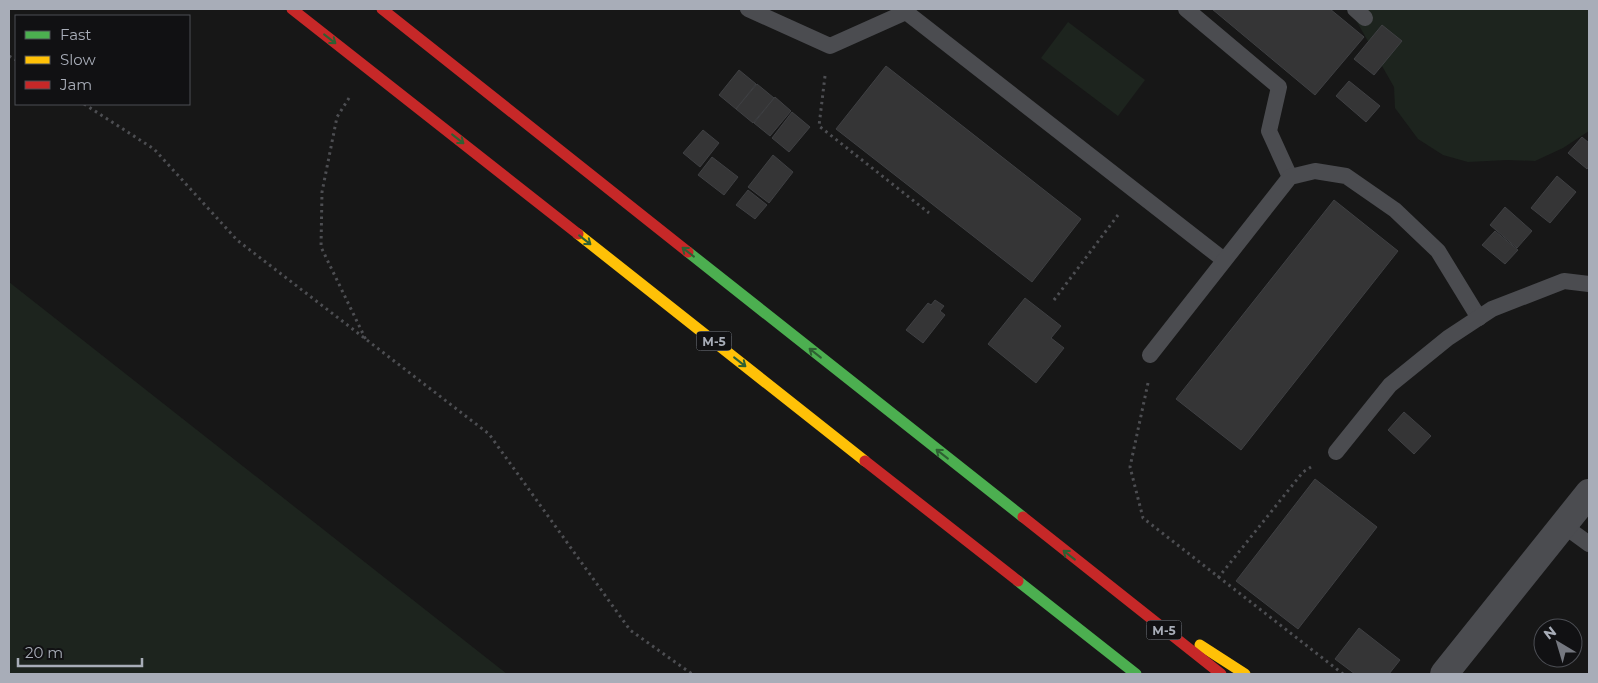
<svg xmlns="http://www.w3.org/2000/svg" width="1598" height="683" font-family="Montserrat,sans-serif">
<rect width="100%" height="100%" fill="#171717"/>
<!-- green -->
<g fill="#1d241e">
<path d="M 1352,9 L 1589,9 L 1589,131 L 1563,148 L 1535,161 L 1507,160 L 1468,162 L 1443,155 L 1418,139 L 1395,108 L 1394,87 L 1353,15 Z"/>
<path d="M 1068,22 L 1145,80 L 1118,116 L 1041,58 Z"/>
<path d="M 9,282 L 507,674 L 9,674 Z"/>
</g>
<!-- building -->
<g fill="#353536" stroke="#3f4043">
<path d="M 1212,9 L 1330,9 L 1364,37 L 1315,95 Z"/>
<path d="M 1382,25 L 1402,41 L 1374,75 L 1354,59 Z"/>
<path d="M 886,66 L 1081,219 L 1032,282 L 836,129 Z"/>
<path d="M 739,70 L 756,84 L 736,109 L 719,95 Z"/>
<path d="M 1349,81 L 1380,106 L 1366,122 L 1336,96 Z"/>
<path d="M 757,84 L 774,98 L 753,123 L 736,109 Z"/>
<path d="M 775,97 L 791,111 L 770,136 L 754,123 Z"/>
<path d="M 792,112 L 810,127 L 789,152 L 772,138 Z"/>
<path d="M 703,130 L 719,143 L 700,167 L 683,153 Z"/>
<path d="M 1582,137 L 1589,143 L 1589,166 L 1587,169 L 1568,153 Z"/>
<path d="M 773,155 L 793,172 L 769,203 L 748,187 Z"/>
<path d="M 712,157 L 738,177 L 724,195 L 698,175 Z"/>
<path d="M 1557,176 L 1576,192 L 1550,223 L 1531,208 Z"/>
<path d="M 748,190 L 767,205 L 755,219 L 736,205 Z"/>
<path d="M 1334,200 L 1398,251 L 1241,450 L 1176,399 Z"/>
<path d="M 1505,207 L 1532,231 L 1517,248 L 1490,225 Z"/>
<path d="M 1495,231 L 1518,250 L 1505,264 L 1482,245 Z"/>
<path d="M 1025,298 L 1061,326 L 1051,338 L 1064,348 L 1036,383 L 988,344 Z"/>
<path d="M 935,300 L 944,306 L 940,311 L 945,315 L 923,343 L 906,330 L 928,303 L 931,305 Z"/>
<path d="M 1404,412 L 1431,436 L 1414,454 L 1388,430 Z"/>
<path d="M 1315,479 L 1377,527 L 1298,629 L 1236,581 Z"/>
<path d="M 1359,628 L 1400,660 L 1389,674 L 1355,674 L 1335,659 Z"/>
</g>
<g fill="none" stroke-linecap="round" stroke-linejoin="round">
<!-- path -->
<g stroke="#4d4e52" stroke-width="3" stroke-dasharray="2.5 4" stroke-linecap="butt">
<path d="M 9,56 L 16,60"/>
<path d="M 825,76 L 819,126 L 929,213"/>
<path d="M 349,98 L 337,117 L 322,192 L 321,247 L 366,340"/>
<path d="M 84,104 L 154,149 L 237,240 L 489,434 L 630,630 L 692,674"/>
<path d="M 1054,300 L 1118,215"/>
<path d="M 1148,383 L 1130,467 L 1143,518 L 1343,674"/>
<path d="M 1218,578 L 1303,472 L 1311,467"/>
</g>
<!-- lane -->
<g stroke="#4b4c50" stroke-width="16">
<path d="M 748,9 L 830,46 L 906,12 L 1224,260"/>
<path d="M 1186,9 L 1279,87 L 1269,131 L 1290,177"/>
<path d="M 1355,9 L 1365,18"/>
<path d="M 1150,355 L 1290,177 L 1315,171 L 1346,176 L 1395,210 L 1438,251 L 1479,318"/>
<path d="M 1336,452 L 1390,385 L 1448,338 L 1492,309 L 1564,281 L 1589,284"/>
<path d="M 1563,525 L 1589,544"/>
</g>
<!-- street -->
<path stroke="#4b4c50" stroke-width="28" d="M 1444,674 L 1589,493"/>
<!-- fast -->
<g stroke="#4caf50" stroke-width="11">
<path d="M 688,252 L 1023,517"/>
<path d="M 1018,581 L 1136,674"/>
</g>
<!-- slow -->
<g stroke="#ffc107" stroke-width="11">
<path d="M 578,234 L 865,461"/>
<path d="M 1200,645 L 1245,674"/>
</g>
<!-- jam -->
<g stroke="#c62828" stroke-width="11">
<path d="M 292,9 L 578,234"/>
<path d="M 382,9 L 688,252"/>
<path d="M 865,461 L 1018,581"/>
<path d="M 1023,517 L 1221,674"/>
</g>
</g>
<!-- one-way arrows -->
<defs><path id="oneway-shaft" d="M-6 0H5M1.5-3L5.5 0L1.5 3" fill="none" stroke-width="1.6" stroke-linecap="round" stroke-linejoin="round" transform="scale(1.25)"/></defs>
<g stroke="#2e6032">
<use href="#oneway-shaft" transform="translate(330 39) rotate(38)"/>
<use href="#oneway-shaft" transform="translate(458 139) rotate(38)"/>
<use href="#oneway-shaft" transform="translate(585 240) rotate(38)"/>
<use href="#oneway-shaft" transform="translate(688 252) rotate(-142)"/>
<use href="#oneway-shaft" transform="translate(815 353) rotate(-142)"/>
<use href="#oneway-shaft" transform="translate(740 362) rotate(38)"/>
<use href="#oneway-shaft" transform="translate(942 454) rotate(-142)"/>
<use href="#oneway-shaft" transform="translate(1069 555) rotate(-142)"/>
</g>
<g text-anchor="middle" dominant-baseline="central" stroke-width="4" stroke-linejoin="round" paint-order="stroke">
<!-- shield labels -->
<g fill="#111113" stroke="#7b7e86" stroke-width="1">
<rect x="696.5" y="331.5" width="35" height="19" rx="4"/>
<rect x="1146.5" y="620.5" width="35" height="19" rx="4"/>
</g>
<g font-size="12" font-weight="bold" fill="#a8adb8">
<text x="714" y="341">М-5</text>
<text x="1164" y="630">М-5</text>
</g>
</g>
<!-- border -->
<rect width="1598" height="683" fill="none" stroke="#a8adb8" stroke-width="20"/>
<!-- legend -->
<rect x="15" y="15" width="175" height="90" fill="#111113" stroke="#4d4f55"/>
<rect x="25" y="31" width="25" height="8" fill="#4caf50" stroke="#4d4f55"/>
<text x="60" y="40" font-size="15" fill="#a8adb8">Fast</text>
<rect x="25" y="56" width="25" height="8" fill="#ffc107" stroke="#4d4f55"/>
<text x="60" y="65" font-size="15" fill="#a8adb8">Slow</text>
<rect x="25" y="81" width="25" height="8" fill="#c62828" stroke="#4d4f55"/>
<text x="60" y="90" font-size="15" fill="#a8adb8">Jam</text>
<!-- north arrow -->
<g transform="translate(1558 643) rotate(322)"><circle r="24" fill="#111113" stroke="#4d4f55"/>
<path d="M0-4L9 19L0 12L-9 19Z" fill="#757880"/>
<text y="-8" font-size="14" font-weight="bold" text-anchor="middle" fill="#a8adb8">N</text>
</g>
<!-- scale -->
<path d="M18 658v8h124v-8" fill="none" stroke="#a8adb8" stroke-width="2.5"/>
<text x="25" y="658" font-size="15" fill="#a8adb8" stroke="#111113" stroke-width="4" paint-order="stroke">20 m</text>
</svg>
